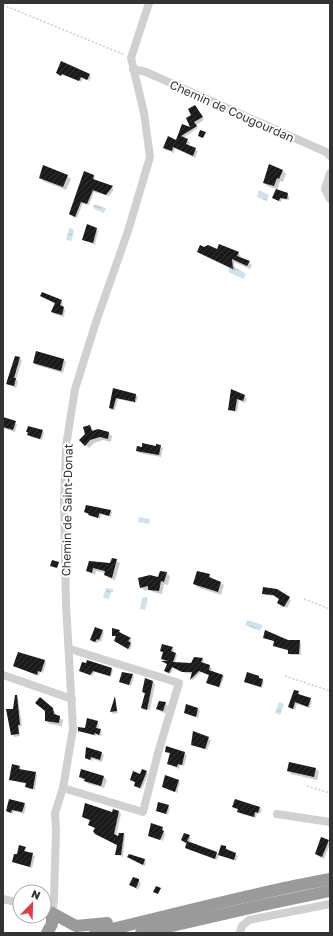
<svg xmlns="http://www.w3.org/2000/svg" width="333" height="936" font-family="'Golos Text',sans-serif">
<defs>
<pattern id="water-ripples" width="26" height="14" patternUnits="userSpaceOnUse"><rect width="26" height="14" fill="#cfe2ee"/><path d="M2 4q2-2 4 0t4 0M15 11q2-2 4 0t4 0" fill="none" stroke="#b2c2cd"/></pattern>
<pattern id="building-hatch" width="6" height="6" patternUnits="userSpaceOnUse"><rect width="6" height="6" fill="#1a1a1a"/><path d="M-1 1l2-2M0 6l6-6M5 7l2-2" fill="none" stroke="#333"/></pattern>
</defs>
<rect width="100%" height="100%" fill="#fff"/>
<!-- water -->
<g fill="url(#water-ripples)">
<path d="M 259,190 L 269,195 L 267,201 L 257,197 Z"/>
<path d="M 95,204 L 106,208 L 104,213 L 94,209 L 93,206 Z"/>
<path d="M 72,228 L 74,231 L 71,241 L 66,240 L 69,229 Z"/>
<path d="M 233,266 L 246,274 L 244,279 L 228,272 L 230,267 Z"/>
<path d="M 139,517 L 150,519 L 149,524 L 138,522 Z"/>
<path d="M 106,588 L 113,589 L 113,592 L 111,592 L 109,599 L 103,598 Z"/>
<path d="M 146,597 L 148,600 L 145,610 L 140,609 L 142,598 Z"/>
<path d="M 247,620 L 263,625 L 260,631 L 245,625 Z"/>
<path d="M 279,702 L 284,704 L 280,715 L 275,713 Z"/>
</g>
<!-- shadow -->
<g fill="#0003">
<path d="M 57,73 L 89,75 L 91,77 L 89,81 L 83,78 L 81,82 Z"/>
<path d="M 195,106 L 204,120 L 196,125 L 198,128 L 183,138 L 190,142 L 188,146 L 198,151 L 195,158 L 175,148 L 174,153 L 166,150 L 164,148 L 176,141 L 183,125 L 192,129 L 187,119 L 192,115 Z"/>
<path d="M 282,170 L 286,174 L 283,182 L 280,181 L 277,191 L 289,196 L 289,200 L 282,199 L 281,202 L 273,198 L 277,189 L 267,186 L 264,182 Z"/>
<path d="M 93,175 L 95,177 L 94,180 L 114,189 L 109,196 L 94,192 L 89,205 L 83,203 L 77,218 L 72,216 L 70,214 Z"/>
<path d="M 67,176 L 71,179 L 66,190 L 43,181 L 40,177 Z"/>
<path d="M 96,229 L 98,231 L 95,245 L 83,239 Z"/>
<path d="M 217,251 L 238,253 L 241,256 L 240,258 L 252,265 L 250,269 L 234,262 L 235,271 L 198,252 Z"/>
<path d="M 41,296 L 61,301 L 63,303 L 62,307 L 65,310 L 64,317 L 54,314 L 52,312 L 56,304 Z"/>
<path d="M 37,352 L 64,360 L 66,362 L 63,373 L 36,365 L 34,363 Z"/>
<path d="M 16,357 L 22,360 L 16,380 L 18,381 L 16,388 L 7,384 Z"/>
<path d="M 114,390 L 136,395 L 138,397 L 136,403 L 118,399 L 115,410 L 112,410 L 110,408 Z"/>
<path d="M 232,391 L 247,398 L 245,403 L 239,400 L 237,412 L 229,410 Z"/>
<path d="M 3,418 L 17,424 L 15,432 L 3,428 Z"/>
<path d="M 90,426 L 94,431 L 109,433 L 112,436 L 111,442 L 103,440 L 94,443 L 89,448 L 81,440 L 86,435 Z"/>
<path d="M 42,431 L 44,433 L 42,440 L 31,437 L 27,432 Z"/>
<path d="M 157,445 L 163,448 L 161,457 L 139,453 L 137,451 L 143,448 L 156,447 Z"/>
<path d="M 110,510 L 112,512 L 111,517 L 101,514 L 100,519 L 85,512 Z"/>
<path d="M 112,559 L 120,563 L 115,580 L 108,578 L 106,573 L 96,571 L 95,575 L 87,571 L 90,562 L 111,564 Z"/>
<path d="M 166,573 L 170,576 L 168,585 L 164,584 L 162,594 L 153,592 L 150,589 L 145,591 L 141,587 Z"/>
<path d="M 209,575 L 212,579 L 224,585 L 221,595 L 197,587 L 194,584 Z"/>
<path d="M 263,593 L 289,598 L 291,600 L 287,608 L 280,604 L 280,599 L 276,596 L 265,595 Z"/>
<path d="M 102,631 L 104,633 L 101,642 L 99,641 L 98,643 L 93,642 L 91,640 Z"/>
<path d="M 120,631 L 121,634 L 132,641 L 130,643 L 132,645 L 130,650 L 117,642 L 117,638 L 113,635 Z"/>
<path d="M 264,637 L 299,641 L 301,643 L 301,655 L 291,655 L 289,651 L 276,647 L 274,645 L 275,642 Z"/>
<path d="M 172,648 L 174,650 L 173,653 L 177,655 L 175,663 L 192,665 L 202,659 L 204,660 L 203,663 L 212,668 L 211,671 L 223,675 L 224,677 L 220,688 L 209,684 L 207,682 L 210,676 L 201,672 L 192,681 L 193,674 L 185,673 L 173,667 L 171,674 L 167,673 L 165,671 L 168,665 L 163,662 L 165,662 L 162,659 L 164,653 L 161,651 Z"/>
<path d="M 45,661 L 46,663 L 43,673 L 40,672 L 39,676 L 14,665 Z"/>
<path d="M 111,669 L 113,670 L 111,677 L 95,672 L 92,676 L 80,671 Z"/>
<path d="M 132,675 L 134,677 L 131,686 L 120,682 Z"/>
<path d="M 259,677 L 264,682 L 262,688 L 246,682 Z"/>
<path d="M 152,681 L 155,684 L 150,710 L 144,708 L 144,710 L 142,708 L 146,695 L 143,692 Z"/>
<path d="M 298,692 L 300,696 L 312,701 L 310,708 L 297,704 L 295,710 L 289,707 Z"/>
<path d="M 17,696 L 18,698 L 22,726 L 19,727 L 20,736 L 14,737 L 7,710 L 14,709 Z"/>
<path d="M 115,698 L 118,713 L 113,714 L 111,712 Z"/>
<path d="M 165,703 L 168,706 L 166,713 L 161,712 L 157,709 Z"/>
<path d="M 52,708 L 57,716 L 63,720 L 62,726 L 49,724 L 46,720 Z"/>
<path d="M 198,709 L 200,711 L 198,718 L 185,713 Z"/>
<path d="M 97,722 L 99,724 L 98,729 L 102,732 L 101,736 L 96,735 L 96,736 L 79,730 Z"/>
<path d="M 193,733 L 211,740 L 207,750 L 192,744 Z"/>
<path d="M 167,748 L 187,755 L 184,766 L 180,765 L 179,769 L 168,764 L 170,754 L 166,751 Z"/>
<path d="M 102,753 L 104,755 L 102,762 L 93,759 L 92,761 L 86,758 Z"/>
<path d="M 290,763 L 316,769 L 319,772 L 317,780 L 291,774 L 288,771 Z"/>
<path d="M 19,766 L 21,770 L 37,775 L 35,790 L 28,789 L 27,784 L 10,780 Z"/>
<path d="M 82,770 L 104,777 L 107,780 L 104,788 L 89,784 L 83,780 L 80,777 Z"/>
<path d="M 146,772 L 148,774 L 142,789 L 137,788 L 135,786 L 136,783 L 131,780 Z"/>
<path d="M 179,781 L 180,782 L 177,793 L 163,787 Z"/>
<path d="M 24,804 L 26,806 L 24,814 L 14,811 L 13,814 L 7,811 Z"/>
<path d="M 168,806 L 170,808 L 168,815 L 157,810 Z"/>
<path d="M 233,807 L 260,808 L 262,810 L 260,814 L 257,813 L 256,818 L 241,814 L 239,810 Z"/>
<path d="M 119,812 L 121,814 L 116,836 L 119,837 L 123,834 L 125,836 L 123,857 L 116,854 L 118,846 L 98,835 L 96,828 L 89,825 L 91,821 L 83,817 Z"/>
<path d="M 162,828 L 165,834 L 163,841 L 150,835 Z"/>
<path d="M 189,836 L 191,838 L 189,842 L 217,853 L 219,855 L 217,860 L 188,849 L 186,847 L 187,844 L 182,840 Z"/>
<path d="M 328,841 L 330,844 L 324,859 L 318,856 L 316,854 Z"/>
<path d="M 226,847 L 227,851 L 238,856 L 236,861 L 219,854 Z"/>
<path d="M 25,848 L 26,853 L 35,856 L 32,868 L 13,862 Z"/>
<path d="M 129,855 L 145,860 L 146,862 L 145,866 L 130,859 Z"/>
<path d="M 138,880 L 141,884 L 138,890 L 131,885 Z"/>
</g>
<!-- building -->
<g fill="url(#building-hatch)">
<path d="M 61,61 L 90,74 L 87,80 L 81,77 L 79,81 L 62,74 L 61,76 L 56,73 Z"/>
<path d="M 195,105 L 203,117 L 194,122 L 197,126 L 181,136 L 188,139 L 186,144 L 196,148 L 193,156 L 173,147 L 172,151 L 163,148 L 168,136 L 176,140 L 182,124 L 190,127 L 186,118 L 191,115 L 188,109 Z"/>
<path d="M 200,130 L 206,132 L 203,138 L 198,136 Z"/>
<path d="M 269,164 L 283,170 L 279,179 L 277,178 L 274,186 L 263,183 Z"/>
<path d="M 43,165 L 68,175 L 63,187 L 39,178 Z"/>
<path d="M 84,171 L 94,175 L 93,179 L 113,186 L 106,195 L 93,190 L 87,204 L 81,202 L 75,217 L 69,214 Z"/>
<path d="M 276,189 L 288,193 L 287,199 L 280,198 L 279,201 L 272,198 Z"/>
<path d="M 87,224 L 97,228 L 93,243 L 82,240 Z"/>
<path d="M 219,244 L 239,252 L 237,256 L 250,261 L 247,266 L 232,259 L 233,269 L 197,252 L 200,245 L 204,247 L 208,245 L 217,249 Z"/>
<path d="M 42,292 L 62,300 L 60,305 L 64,307 L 62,315 L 51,312 L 55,303 L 40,296 Z"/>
<path d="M 36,351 L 64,359 L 61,371 L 33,363 Z"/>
<path d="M 15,356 L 20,357 L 14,378 L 16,378 L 14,386 L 6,384 Z"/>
<path d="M 113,388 L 136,394 L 135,402 L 116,398 L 113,409 L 109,408 Z"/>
<path d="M 231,389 L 245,395 L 243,401 L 237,399 L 235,411 L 228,410 Z"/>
<path d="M 3,417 L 16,421 L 13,430 L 3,427 Z"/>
<path d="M 90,425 L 92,431 L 98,429 L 109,432 L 108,439 L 100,437 L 90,440 L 85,446 L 79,440 L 85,434 L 83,427 Z"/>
<path d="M 28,426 L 43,430 L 40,439 L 27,435 L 28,432 L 26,432 Z"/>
<path d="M 142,443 L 156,446 L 156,444 L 161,445 L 159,455 L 136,451 L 137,446 L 142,447 Z"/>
<path d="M 86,505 L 111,510 L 109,516 L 99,513 L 100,511 L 98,518 L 88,515 L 89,514 L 84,512 Z"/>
<path d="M 112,558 L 117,559 L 112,578 L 104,575 L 105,571 L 93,568 L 92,573 L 86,571 L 89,561 L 110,563 Z"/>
<path d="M 52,560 L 59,562 L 57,568 L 50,566 Z"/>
<path d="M 160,571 L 167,572 L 164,582 L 161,581 L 159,591 L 148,590 L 148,586 L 140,588 L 138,578 L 150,575 L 158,577 Z"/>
<path d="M 197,571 L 210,574 L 209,577 L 221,582 L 218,592 L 193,584 Z"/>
<path d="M 263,587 L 277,589 L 290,597 L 284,607 L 277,603 L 279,599 L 273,595 L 262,594 Z"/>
<path d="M 95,627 L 103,630 L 99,640 L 97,639 L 95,642 L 90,640 Z"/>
<path d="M 112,628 L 120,630 L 119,632 L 131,638 L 128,641 L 131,643 L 128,649 L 114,641 L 116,636 L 112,636 Z"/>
<path d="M 265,630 L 288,640 L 300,640 L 299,654 L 288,654 L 288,650 L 273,646 L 274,641 L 263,638 Z"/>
<path d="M 162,644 L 173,647 L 171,651 L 176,653 L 173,662 L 191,663 L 194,657 L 203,658 L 201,662 L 210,665 L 209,670 L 223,675 L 219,687 L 206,683 L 209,675 L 199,671 L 190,680 L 192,672 L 182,672 L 172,667 L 169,673 L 164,671 L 167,664 L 161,661 L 168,661 L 161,659 L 163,652 L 160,651 Z"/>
<path d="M 18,652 L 45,660 L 41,672 L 38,671 L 37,675 L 13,666 Z"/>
<path d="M 87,660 L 112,668 L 110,676 L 93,671 L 90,675 L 79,671 L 82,662 L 86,663 Z"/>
<path d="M 122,672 L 133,674 L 129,685 L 119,682 Z"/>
<path d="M 247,672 L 259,676 L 259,678 L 263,679 L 261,687 L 244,682 Z"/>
<path d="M 145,678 L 153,681 L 147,710 L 141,708 L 145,693 L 142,692 Z"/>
<path d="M 294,690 L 299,691 L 298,694 L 311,698 L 308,707 L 295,702 L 293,709 L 288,707 Z"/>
<path d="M 15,695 L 17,695 L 20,725 L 18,725 L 19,734 L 11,735 L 6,709 L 13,709 Z"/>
<path d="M 115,696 L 117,711 L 110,712 Z"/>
<path d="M 40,697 L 53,708 L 54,714 L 60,716 L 59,723 L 45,721 L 45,711 L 35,703 Z"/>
<path d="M 159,701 L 166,702 L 163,711 L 156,709 Z"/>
<path d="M 186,704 L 198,708 L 196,717 L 184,713 Z"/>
<path d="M 87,718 L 98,721 L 96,728 L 101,729 L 99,735 L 95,733 L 94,735 L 78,731 L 78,727 L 85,728 Z"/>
<path d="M 193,731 L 209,737 L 205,749 L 191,745 Z"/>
<path d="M 166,746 L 185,752 L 182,765 L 178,764 L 177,767 L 167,764 L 170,753 L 165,752 Z"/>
<path d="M 86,747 L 102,752 L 100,760 L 91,757 L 90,760 L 85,758 Z"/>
<path d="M 289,762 L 316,768 L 314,777 L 287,771 Z"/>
<path d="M 12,764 L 20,766 L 19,769 L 36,772 L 33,789 L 25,787 L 26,783 L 9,780 Z"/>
<path d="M 81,769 L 104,776 L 101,786 L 84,781 L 85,779 L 79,777 Z"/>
<path d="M 142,769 L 147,771 L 140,788 L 134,786 L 135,782 L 130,780 L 133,771 L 140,774 Z"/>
<path d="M 165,775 L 179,780 L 175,792 L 162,787 Z"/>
<path d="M 9,799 L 25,803 L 22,812 L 12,810 L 11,813 L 6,811 Z"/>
<path d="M 235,799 L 260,807 L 258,813 L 255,812 L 254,817 L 237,812 L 238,809 L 232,807 Z"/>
<path d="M 158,802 L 169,805 L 166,814 L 156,811 Z"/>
<path d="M 85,803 L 112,812 L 113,809 L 119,811 L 114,834 L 118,836 L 119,833 L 124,833 L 121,855 L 115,855 L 117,845 L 95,834 L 93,831 L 95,828 L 88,825 L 90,820 L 82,817 Z"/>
<path d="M 151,823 L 163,827 L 162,830 L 164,831 L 160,840 L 148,836 Z"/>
<path d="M 184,833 L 190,835 L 186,843 L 181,840 Z"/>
<path d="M 321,837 L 329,840 L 322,857 L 315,854 Z"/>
<path d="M 187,841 L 217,852 L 215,859 L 185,848 Z"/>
<path d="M 19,845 L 26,847 L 24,851 L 33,853 L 30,867 L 12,862 L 14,854 L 17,854 Z"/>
<path d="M 221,845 L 226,846 L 226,849 L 236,853 L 234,860 L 218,855 Z"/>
<path d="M 129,854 L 145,859 L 143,865 L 127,857 Z"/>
<path d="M 133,877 L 139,879 L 139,881 L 136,888 L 129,885 Z"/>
<path d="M 156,886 L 161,888 L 158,894 L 153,892 Z"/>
</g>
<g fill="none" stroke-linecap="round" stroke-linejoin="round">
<!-- path -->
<g stroke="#cdcdcd" stroke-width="1.5" stroke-dasharray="2 2" stroke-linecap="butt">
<path d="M 3,5 L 125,55"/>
<path d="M 304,599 L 330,609"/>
<path d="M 285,676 L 330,691"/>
<path d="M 307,786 L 330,793"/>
</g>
<!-- minor -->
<g stroke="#d0d0d0" stroke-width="8">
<path d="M 133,69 L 146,72 L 326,152 L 330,156"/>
<path d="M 330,173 L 325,189 L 330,199"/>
<path d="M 3,675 L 72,699"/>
<path d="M 63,788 L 143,812 L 158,753 L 179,683 L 70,649"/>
<path d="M 277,814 L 330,822"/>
<path d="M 3,899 L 20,903"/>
<path d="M 44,909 L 52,913 L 54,900 L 56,830 L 55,813 L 63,788 L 73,729 L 66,604 L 64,503 L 66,446 L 75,389 L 96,322 L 128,231 L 150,157 L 144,113 L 131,58 L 149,3"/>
<path d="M 240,932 L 242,926 L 249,920 L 330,904"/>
</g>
<!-- highway -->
<g stroke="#9a9a9a" stroke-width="12">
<path d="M 52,913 L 76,926 L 107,923"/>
<path d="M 47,933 L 52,924 L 52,913"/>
<path d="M 95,933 C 174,915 251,893 330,879"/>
<path d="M 141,933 L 263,905 L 330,891"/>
</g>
</g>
<g text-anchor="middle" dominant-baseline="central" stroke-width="4" stroke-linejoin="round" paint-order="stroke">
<!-- street labels -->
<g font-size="12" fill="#333" stroke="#fff">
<text transform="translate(232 111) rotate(24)">Chemin de Cougourdan</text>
<text transform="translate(67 510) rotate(-89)">Chemin de Saint-Donat</text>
</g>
</g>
<!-- border -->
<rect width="333" height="936" fill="none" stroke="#333333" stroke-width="8"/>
<!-- north arrow -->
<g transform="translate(32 904) rotate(23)"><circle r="19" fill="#ffffff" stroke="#adadad"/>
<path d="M0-3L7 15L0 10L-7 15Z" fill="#e63946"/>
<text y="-6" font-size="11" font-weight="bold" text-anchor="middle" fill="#333333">N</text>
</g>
</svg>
